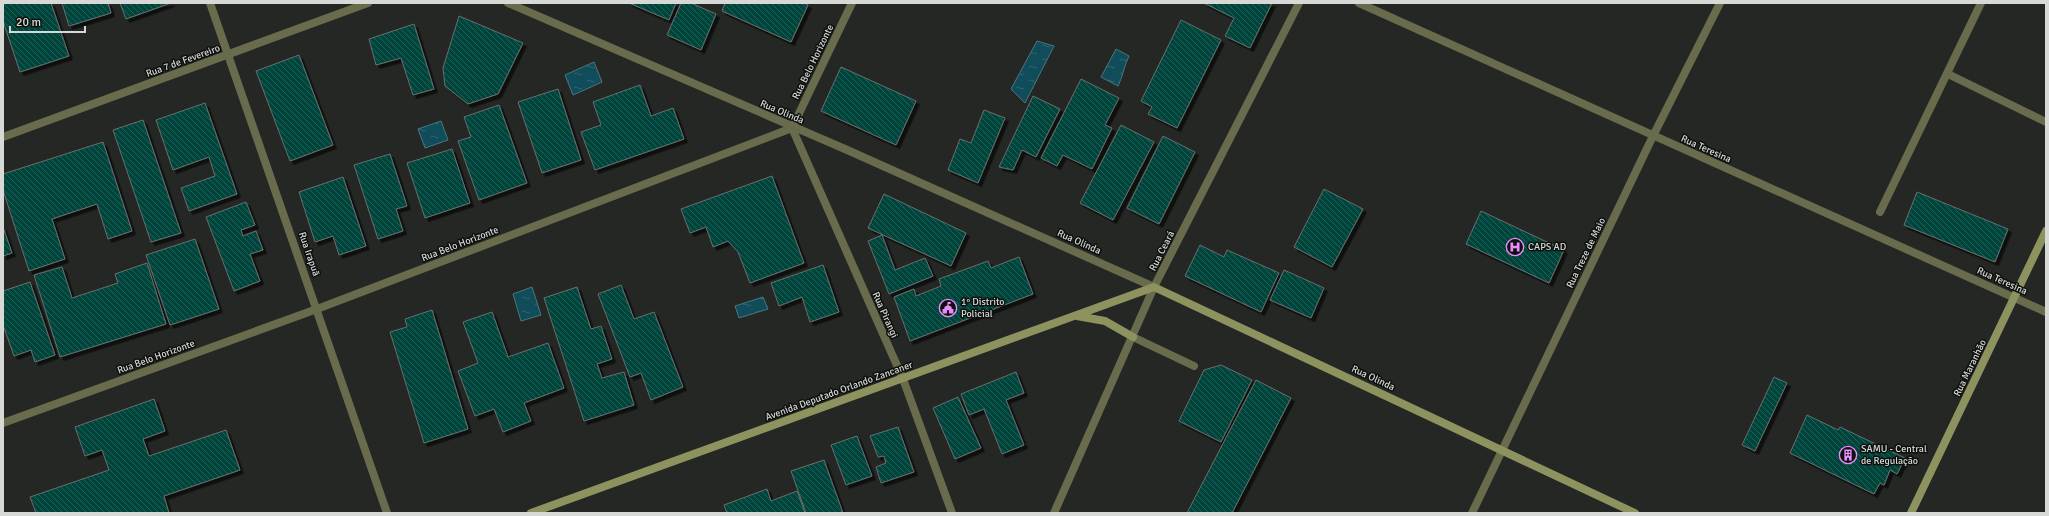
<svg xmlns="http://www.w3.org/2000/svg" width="2049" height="516" font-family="Signika,sans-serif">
<defs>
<pattern id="water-ripples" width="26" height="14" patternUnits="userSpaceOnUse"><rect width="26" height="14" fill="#104c59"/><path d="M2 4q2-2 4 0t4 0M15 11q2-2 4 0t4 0" fill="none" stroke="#326570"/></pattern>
<pattern id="building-back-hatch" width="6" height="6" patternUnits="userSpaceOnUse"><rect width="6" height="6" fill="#00443b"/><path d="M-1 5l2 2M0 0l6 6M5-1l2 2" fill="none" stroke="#245e57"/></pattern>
<filter id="shadow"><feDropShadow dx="3.5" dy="3.5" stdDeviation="0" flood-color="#0009"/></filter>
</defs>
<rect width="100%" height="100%" fill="#242724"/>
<!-- water -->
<g fill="url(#water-ripples)" stroke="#4c767f">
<path d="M 1037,41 L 1054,46 L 1025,103 L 1011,89 Z"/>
<path d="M 1116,49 L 1129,56 C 1124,66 1123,76 1118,86 L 1101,77 Z"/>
<path d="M 594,62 L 602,82 L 573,95 L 565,75 Z"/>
<path d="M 441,121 L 448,140 L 425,148 L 418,129 Z"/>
<path d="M 532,287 L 541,315 L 521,321 L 513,294 Z"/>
<path d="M 763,297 L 768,309 L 739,318 L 735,306 Z"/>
</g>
<!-- building -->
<g fill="url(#building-back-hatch)" stroke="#696f6e" filter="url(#shadow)">
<path d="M 3,3 L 51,3 L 69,56 L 20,72 L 3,21 Z"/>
<path d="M 62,3 L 108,3 L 111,13 L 69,26 Z"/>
<path d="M 120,3 L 171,3 L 126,19 Z"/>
<path d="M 629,3 L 676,3 L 669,20 Z"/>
<path d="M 681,3 L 691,3 L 716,14 L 701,50 L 667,35 Z"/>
<path d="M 725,3 L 804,3 L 808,5 L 791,42 L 722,11 Z"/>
<path d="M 1204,3 L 1272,3 L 1250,48 L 1225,36 L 1234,18 Z"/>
<path d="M 459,16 L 523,43 L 498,94 L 468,104 L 445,86 L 443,68 Z"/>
<path d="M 1181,20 L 1221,40 L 1177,128 L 1148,114 L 1152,107 L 1141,101 Z"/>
<path d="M 414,24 L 434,89 L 413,95 L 401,58 L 376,65 L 369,39 Z"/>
<path d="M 299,55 L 333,145 L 290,161 L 256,71 Z"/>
<path d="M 841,67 L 916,101 L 896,145 L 821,111 Z"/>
<path d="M 1081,79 L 1119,98 L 1105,125 L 1112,128 L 1092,169 L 1063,155 L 1057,166 L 1041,158 Z"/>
<path d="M 640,85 L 651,116 L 673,108 L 684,139 L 595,170 L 581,132 L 601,125 L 593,102 Z"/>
<path d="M 558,89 L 581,160 L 542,173 L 518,102 Z"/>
<path d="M 1033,96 L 1060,109 L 1036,157 L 1022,150 L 1013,170 L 999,167 Z"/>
<path d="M 205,103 L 237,194 L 189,211 L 181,188 L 215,176 L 209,157 L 173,170 L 156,120 Z"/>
<path d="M 499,105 L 527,183 L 479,200 L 458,141 L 471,137 L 464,117 Z"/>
<path d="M 984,110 L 1005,118 L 978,183 L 948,170 L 960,139 L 971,143 Z"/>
<path d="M 143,120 L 181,233 L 151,242 L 113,130 Z"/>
<path d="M 1121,125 L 1154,142 L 1113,220 L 1080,203 Z"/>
<path d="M 1163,136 L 1195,152 L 1159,224 L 1127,208 Z"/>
<path d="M 103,142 L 132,231 L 108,239 L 97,204 L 52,219 L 65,259 L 29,271 L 3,190 L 3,174 Z"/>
<path d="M 452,149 L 470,203 L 425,218 L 407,163 Z"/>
<path d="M 390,154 L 407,206 L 396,209 L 403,231 L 378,239 L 354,165 Z"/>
<path d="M 772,176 L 804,263 L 750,283 L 738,252 L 728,241 L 713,247 L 706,227 L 690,233 L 681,209 Z"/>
<path d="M 343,177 L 366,246 L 339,255 L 333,236 L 315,242 L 299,192 Z"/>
<path d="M 1324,189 L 1363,209 L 1332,267 L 1294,247 Z"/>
<path d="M 1917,192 L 2008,229 L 1995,262 L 1904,225 Z"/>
<path d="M 884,194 L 966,233 L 951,266 L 868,228 Z"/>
<path d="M 246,202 L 255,225 L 241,230 L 243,236 L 256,231 L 263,250 L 250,254 L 260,281 L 234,291 L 206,217 Z"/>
<path d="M 1481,211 L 1564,250 L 1549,283 L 1466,244 Z"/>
<path d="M 3,227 L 12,253 L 3,256 Z"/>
<path d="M 882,235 L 895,270 L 925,258 L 933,276 L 889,294 L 868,241 Z"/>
<path d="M 195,239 L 219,309 L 170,325 L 146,255 Z"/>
<path d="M 1200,245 L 1224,257 L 1227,250 L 1279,273 L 1261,312 L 1185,276 Z"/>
<path d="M 1019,257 L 1033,294 L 910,341 L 894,297 L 914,289 L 916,296 L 941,286 L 939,279 L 988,261 L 991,268 Z"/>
<path d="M 147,263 L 166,324 L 60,357 L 34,275 L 62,267 L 72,298 L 118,283 L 115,274 Z"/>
<path d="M 823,265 L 839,312 L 810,322 L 802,297 L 779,306 L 771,283 Z"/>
<path d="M 1284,270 L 1324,288 L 1311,318 L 1270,300 Z"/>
<path d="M 30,282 L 55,355 L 35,362 L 31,350 L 14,356 L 3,325 L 3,291 Z"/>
<path d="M 621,285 L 634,319 L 654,312 L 683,387 L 651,400 L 641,373 L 630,377 L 598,294 Z"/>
<path d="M 577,287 L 591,329 L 601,326 L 612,359 L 597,364 L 602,378 L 624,372 L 634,405 L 584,421 L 544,298 Z"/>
<path d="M 432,310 L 468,429 L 424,443 L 390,332 L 407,327 L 405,319 Z"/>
<path d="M 492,312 L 508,357 L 548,343 L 564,388 L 524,403 L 531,421 L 503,432 L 494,409 L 475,416 L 458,371 L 478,363 L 463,322 Z"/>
<path d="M 1221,365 L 1252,380 L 1221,442 L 1179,421 L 1204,370 Z"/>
<path d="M 1016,372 L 1024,393 L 1006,400 L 1024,445 L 1002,454 L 984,409 L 969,415 L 961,394 Z"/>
<path d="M 1774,377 L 1787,383 L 1755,451 L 1742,445 Z"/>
<path d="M 1256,380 L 1291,398 L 1232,513 L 1187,513 Z"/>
<path d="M 958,397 L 981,448 L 955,459 L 933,408 Z"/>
<path d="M 154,399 L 165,431 L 143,439 L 149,456 L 226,430 L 240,470 L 164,496 L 169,513 L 36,513 L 30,497 L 109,470 L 102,450 L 85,456 L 75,427 Z"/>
<path d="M 1807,415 L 1838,430 L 1840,427 L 1905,458 L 1897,474 L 1890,470 L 1884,485 L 1880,483 L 1874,494 L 1790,453 Z"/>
<path d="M 898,427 L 914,472 L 881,483 L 876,467 L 886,463 L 884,456 L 878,457 L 870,436 Z"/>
<path d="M 857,436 L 872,476 L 846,485 L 831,445 Z"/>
<path d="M 824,460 L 843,513 L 806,513 L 791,471 Z"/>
<path d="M 767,489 L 771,501 L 797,491 L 805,513 L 727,513 L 724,505 Z"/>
</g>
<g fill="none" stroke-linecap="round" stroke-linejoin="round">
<!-- lane -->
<g stroke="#686b4c" stroke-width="8">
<path d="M 1948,74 L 2046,122"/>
<path d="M 1880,212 L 1981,3"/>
<path d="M 1133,337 L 1194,366"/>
</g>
<!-- street -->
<g stroke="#686b4c" stroke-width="8">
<path d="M 210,3 L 387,513"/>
<path d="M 508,3 L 845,149 L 1154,287"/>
<path d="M 1359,3 L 2046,312"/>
<path d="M 792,128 L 903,379 L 952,513"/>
<path d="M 3,137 L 368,3"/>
<path d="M 3,423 L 317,309 L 792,128 L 852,3"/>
<path d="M 1054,513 L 1154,287 L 1299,3"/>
<path d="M 1472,513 L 1653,136 L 1720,3"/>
</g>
<!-- secondary -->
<g stroke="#8e925f" stroke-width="8">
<path d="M 1077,316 L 1105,321 L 1133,337"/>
<path d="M 531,513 L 1154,287 L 1635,513"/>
<path d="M 1911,513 L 2046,231"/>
</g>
</g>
<!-- icons -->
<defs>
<symbol id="hospital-ring" viewBox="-11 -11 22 22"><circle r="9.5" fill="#0e100e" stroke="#e98dfe" stroke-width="1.5"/><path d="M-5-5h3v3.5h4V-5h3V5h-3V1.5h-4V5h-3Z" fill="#e98dfe"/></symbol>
<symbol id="civic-ring" viewBox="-11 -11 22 22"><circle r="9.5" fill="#0e100e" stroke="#e98dfe" stroke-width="1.5"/><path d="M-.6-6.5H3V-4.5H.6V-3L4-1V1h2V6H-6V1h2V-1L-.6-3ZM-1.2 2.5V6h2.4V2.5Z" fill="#e98dfe"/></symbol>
<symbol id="building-ring" viewBox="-11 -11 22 22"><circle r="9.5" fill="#0e100e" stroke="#e98dfe" stroke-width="1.5"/><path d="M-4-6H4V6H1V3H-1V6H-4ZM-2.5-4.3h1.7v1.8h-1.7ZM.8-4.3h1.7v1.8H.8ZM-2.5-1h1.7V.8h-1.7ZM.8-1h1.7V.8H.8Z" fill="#e98dfe"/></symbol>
</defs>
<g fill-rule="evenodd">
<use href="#hospital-ring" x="1505" y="237" width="20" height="20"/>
<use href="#civic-ring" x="938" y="298" width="20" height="20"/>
<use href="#building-ring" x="1838" y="445" width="20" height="20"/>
</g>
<g text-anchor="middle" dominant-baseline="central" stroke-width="3" stroke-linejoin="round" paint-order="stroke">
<!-- street labels -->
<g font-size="10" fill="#d7d9d7" stroke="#0e100e">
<text transform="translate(183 61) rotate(-20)">Rua 7 de Fevereiro</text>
<text transform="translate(813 62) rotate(-64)">Rua Belo Horizonte</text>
<text transform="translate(782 112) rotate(23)">Rua Olinda</text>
<text transform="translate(1706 149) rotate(24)">Rua Teresina</text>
<text transform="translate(1079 242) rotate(24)">Rua Olinda</text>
<text transform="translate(460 244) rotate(-21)">Rua Belo Horizonte</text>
<text transform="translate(1162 251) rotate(-63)">Rua Ceará</text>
<text transform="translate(1586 253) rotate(-64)">Rua Treze de Maio</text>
<text transform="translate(309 254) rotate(71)">Rua Irapuã</text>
<text transform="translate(2002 281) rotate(24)">Rua Teresina</text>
<text transform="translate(885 315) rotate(66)">Rua Pirangi</text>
<text transform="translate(156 357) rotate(-20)">Rua Belo Horizonte</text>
<text transform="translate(1970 368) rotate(-64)">Rua Maranhão</text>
<text transform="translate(1373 378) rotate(25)">Rua Olinda</text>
<text transform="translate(839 391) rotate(-20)">Avenida Deputado Orlando Zancaner</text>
</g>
<!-- poi labels -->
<g font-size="10" fill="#d7d9d7" stroke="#0e100e" text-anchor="start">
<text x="1528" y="247">CAPS AD</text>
<text x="961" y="302">1° Distrito<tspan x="961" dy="12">Policial</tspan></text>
<text x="1861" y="449">SAMU - Central<tspan x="1861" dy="12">de Regulação</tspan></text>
</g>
</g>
<!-- border -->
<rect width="2049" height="516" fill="none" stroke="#d7d9d7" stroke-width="8"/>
<!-- scale -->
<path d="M10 26v6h75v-6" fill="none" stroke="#d7d9d7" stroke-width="2"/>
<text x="16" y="26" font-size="12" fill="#d7d9d7" stroke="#0e100e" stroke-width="3" paint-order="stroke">20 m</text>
</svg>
